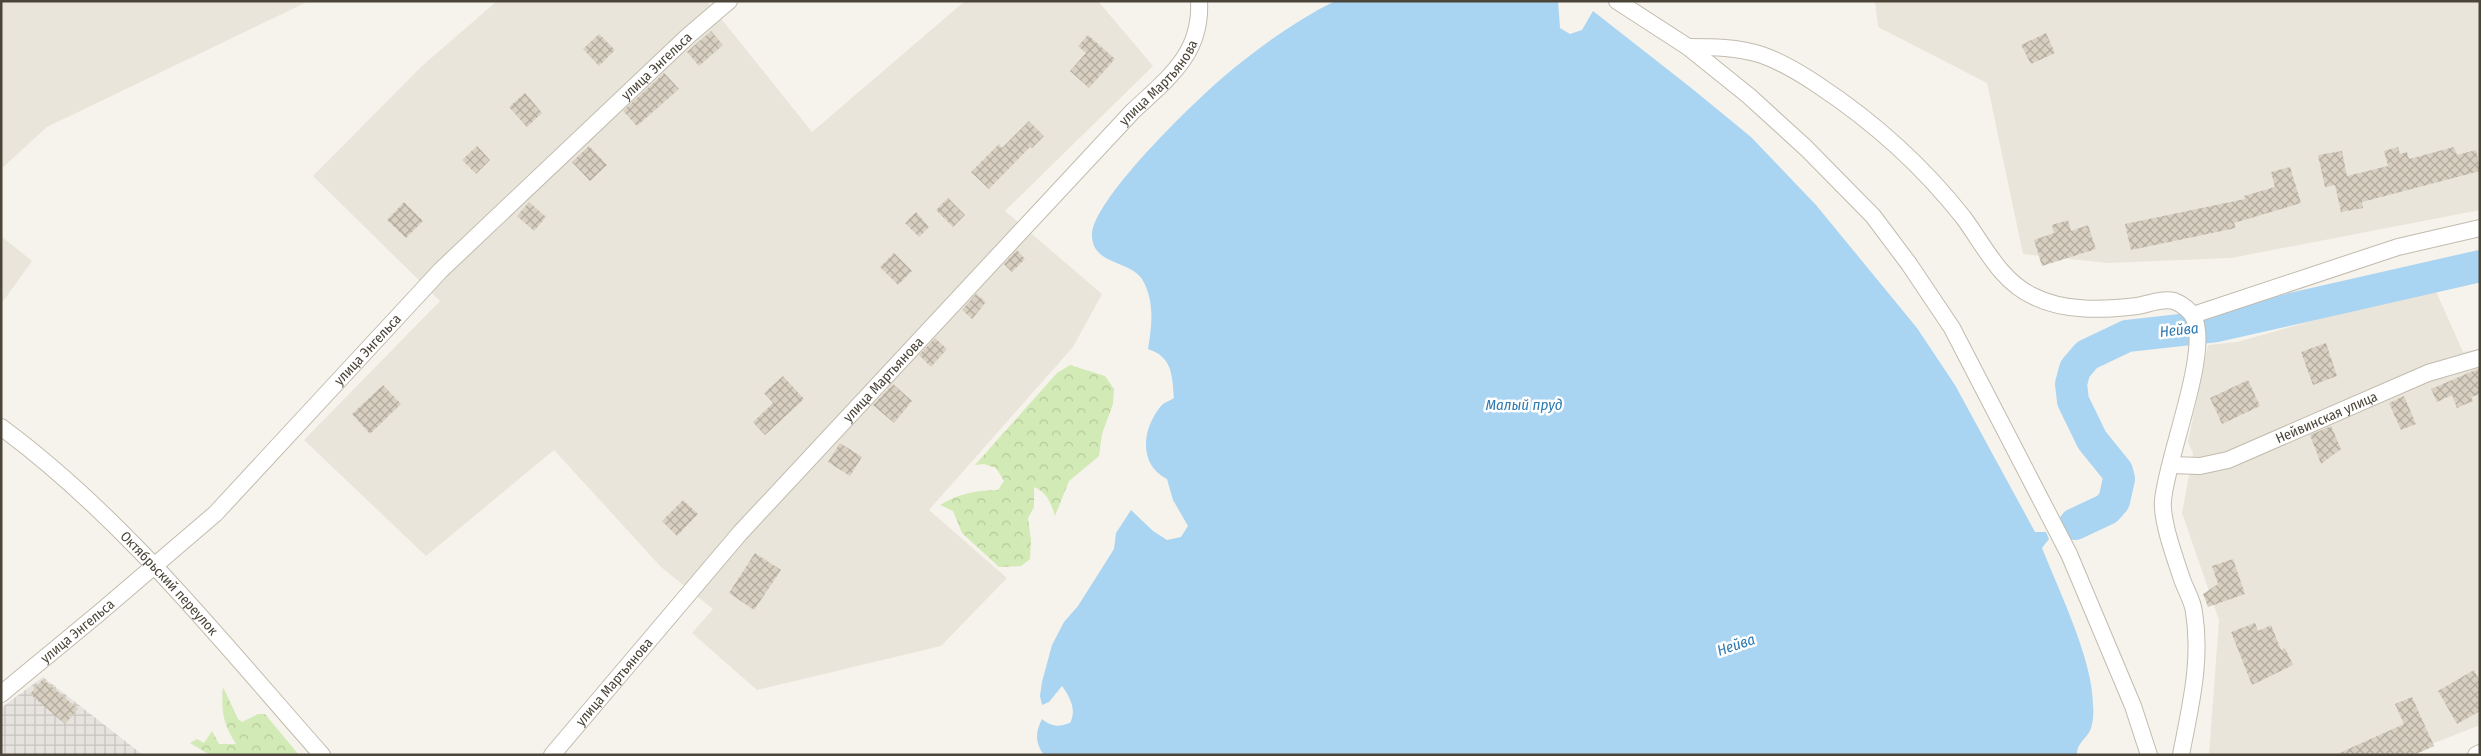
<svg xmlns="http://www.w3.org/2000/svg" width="2481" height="756" font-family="'Fira Sans Condensed',sans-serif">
<defs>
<pattern id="industrial-grid" width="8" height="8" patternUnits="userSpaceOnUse" patternTransform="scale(1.25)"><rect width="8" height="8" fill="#e6e2dd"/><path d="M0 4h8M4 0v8" fill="none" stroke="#c7c3be"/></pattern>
<pattern id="forest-crowns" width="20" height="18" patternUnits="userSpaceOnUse" patternTransform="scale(1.25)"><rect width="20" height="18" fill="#d2eab5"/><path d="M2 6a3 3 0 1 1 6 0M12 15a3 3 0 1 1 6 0" fill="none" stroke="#b6ca9c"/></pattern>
<pattern id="building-cross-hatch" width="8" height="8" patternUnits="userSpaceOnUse" patternTransform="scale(1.25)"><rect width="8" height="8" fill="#d8cfc1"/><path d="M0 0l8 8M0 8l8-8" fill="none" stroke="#b1aa9e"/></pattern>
</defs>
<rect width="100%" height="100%" fill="#f6f3ec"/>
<!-- residential -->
<g fill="#eae5da">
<path d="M 1,1 L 309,1 L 47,127 L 1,169 Z"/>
<path d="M 497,1 L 707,1 L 812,132 L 965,1 L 1098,1 L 1153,66 L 1005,211 L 1102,294 L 1073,347 L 929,510 L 1007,578 L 941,646 L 757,690 L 692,633 L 713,609 L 661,567 L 554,450 L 426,556 L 304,440 L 440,301 L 313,176 L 422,66 Z"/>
<path d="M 1875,1 L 2480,1 L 2480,210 L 2231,258 L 2108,263 L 2023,254 L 1987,83 L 1878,27 Z"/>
<path d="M 1,236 L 32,261 L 1,304 Z"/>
<path d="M 2434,287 L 2463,352 L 2480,349 L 2480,725 L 2404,755 L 2209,755 L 2219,620 L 2182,513 L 2193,453 L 2188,442 L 2208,345 L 2237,342 Z"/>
</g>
<!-- industrial -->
<path fill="url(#industrial-grid)" d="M 43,677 L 143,755 L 1,755 L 1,708 Z"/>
<!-- forest -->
<g fill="url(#forest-crowns)">
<path d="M 1070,365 L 1105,376 L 1114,389 L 1113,404 L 1102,434 L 1099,456 L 1069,481 L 1055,516 C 1051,503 1047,492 1034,487 L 1034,507 L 1028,518 L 1031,541 L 1030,559 L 1021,566 L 999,567 L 962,533 L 953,511 L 940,505 C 957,494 977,490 998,490 L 1004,481 L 996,468 L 984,464 L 975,465 L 1057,373 Z"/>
<path d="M 223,687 L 238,719 L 242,722 L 258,714 L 265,714 L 299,755 L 210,755 L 190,743 L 197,739 L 204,743 L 212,731 L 219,744 L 236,744 C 223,723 221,712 223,687 Z"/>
</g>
<!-- water -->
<path fill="#a9d4f2" d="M 1335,1 L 1558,1 L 1560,28 L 1570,34 L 1582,30 L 1593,11 L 1690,87 L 1751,137 L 1816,205 L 1917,328 L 1955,385 L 2035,532 L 2046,532 L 2049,539 L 2042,548 C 2059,591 2093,660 2093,705 C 2094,712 2093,722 2091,728 C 2088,738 2076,743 2077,755 L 1044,755 C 1035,743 1035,733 1042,719 C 1052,727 1058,727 1070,723 C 1077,710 1070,697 1062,686 L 1049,702 L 1042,705 L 1040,696 L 1042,682 L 1052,645 L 1064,622 L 1078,606 L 1114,549 L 1116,533 L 1131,510 L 1153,531 L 1167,540 L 1181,537 L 1188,526 L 1173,500 L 1167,479 C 1138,464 1142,429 1161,406 C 1164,402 1170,401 1174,398 C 1172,376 1173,357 1148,349 C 1152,325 1155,301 1142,279 C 1129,260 1094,265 1092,237 C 1089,201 1204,92 1234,68 C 1265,43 1299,19 1335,1 Z"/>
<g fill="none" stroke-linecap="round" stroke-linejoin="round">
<!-- river -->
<path stroke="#a9d4f2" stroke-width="32" d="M 2075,524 L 2107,509 L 2114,501 L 2119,479 L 2117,471 L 2092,440 L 2073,401 L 2071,384 L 2075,369 L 2087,355 L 2127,336 L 2217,326 L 2480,266"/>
</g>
<!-- building -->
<g fill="url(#building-cross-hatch)">
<path d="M 711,31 L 723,45 L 699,66 L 687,52 Z"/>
<path d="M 2046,33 L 2055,53 L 2031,64 L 2021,45 Z"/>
<path d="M 599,34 L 615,50 L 599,66 L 583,49 Z"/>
<path d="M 1088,35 L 1115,59 L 1089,88 L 1070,71 L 1086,53 L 1078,46 Z"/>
<path d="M 664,73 L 679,89 L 637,126 L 623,111 Z"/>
<path d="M 525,93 L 542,113 L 527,127 L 509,107 Z"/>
<path d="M 1029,121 L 1044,136 L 1032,148 L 1030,147 L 989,189 L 971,172 L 999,144 L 1002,148 Z"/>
<path d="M 477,146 L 490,160 L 476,174 L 462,160 Z"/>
<path d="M 589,146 L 607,165 L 590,181 L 572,162 Z"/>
<path d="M 2398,147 L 2400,154 L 2407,152 L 2409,159 L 2454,147 L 2457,155 L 2476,150 L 2480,171 L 2362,202 L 2363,208 L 2341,212 L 2335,185 L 2325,187 L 2318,155 L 2342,151 L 2347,176 L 2388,166 L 2384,151 Z"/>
<path d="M 2290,167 L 2301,203 L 2234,223 L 2236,228 L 2131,250 L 2125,224 L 2245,199 L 2244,196 L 2275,187 L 2271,172 Z"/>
<path d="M 948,198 L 965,215 L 953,227 L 936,210 Z"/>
<path d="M 404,202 L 423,221 L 406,238 L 387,220 Z"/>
<path d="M 529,202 L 546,217 L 534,231 L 517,216 Z"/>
<path d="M 916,212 L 929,227 L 919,237 L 905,223 Z"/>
<path d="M 2068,220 L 2071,231 L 2088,225 L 2096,249 L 2042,266 L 2034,240 L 2054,233 L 2052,225 Z"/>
<path d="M 1017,250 L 1025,259 L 1012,272 L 1004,264 Z"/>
<path d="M 894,253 L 912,271 L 898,285 L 880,267 Z"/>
<path d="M 976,294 L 986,302 L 972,319 L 962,310 Z"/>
<path d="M 935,338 L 947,349 L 931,367 L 919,355 Z"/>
<path d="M 2326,343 L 2337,376 L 2313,385 L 2301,352 Z"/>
<path d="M 2480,368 L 2480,394 L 2471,397 L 2473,401 L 2457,408 L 2452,395 L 2437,402 L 2431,389 Z"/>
<path d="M 783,376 L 804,399 L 765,435 L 753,422 L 773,403 L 764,393 Z"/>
<path d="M 2248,380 L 2260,406 L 2222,424 L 2210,398 Z"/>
<path d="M 893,384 L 912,401 L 894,423 L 873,405 Z"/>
<path d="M 383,385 L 401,404 L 370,434 L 352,414 Z"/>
<path d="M 2404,396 L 2416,424 L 2401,430 L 2389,403 Z"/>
<path d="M 2331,426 L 2341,449 L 2321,464 L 2310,435 Z"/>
<path d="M 840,443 L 862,457 L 850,476 L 828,462 Z"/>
<path d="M 683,500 L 698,514 L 677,536 L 662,521 Z"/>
<path d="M 755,553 L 781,570 L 754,610 L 729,593 Z"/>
<path d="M 2233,559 L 2245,594 L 2208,607 L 2203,594 L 2218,584 L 2212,566 Z"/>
<path d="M 2255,623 L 2258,631 L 2271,625 L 2281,650 L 2285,648 L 2293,665 L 2252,685 L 2231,632 Z"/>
<path d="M 2474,670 L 2480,682 L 2480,711 L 2457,724 L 2438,691 Z"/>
<path d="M 43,679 L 78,709 L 65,724 L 30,694 Z"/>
<path d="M 2412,697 L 2434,746 L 2414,755 L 2335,755 L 2404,724 L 2395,704 Z"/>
</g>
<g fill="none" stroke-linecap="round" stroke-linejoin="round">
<defs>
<g id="street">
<path d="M 1617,1 L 1688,47 L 1749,96 L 1806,148 L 1873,216 L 1909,264 L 1952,328 L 2069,554 L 2133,706 L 2149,755"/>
<path d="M 1688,47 C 1713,47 1737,47 1762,55 C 1782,62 1800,73 1818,85 C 1874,122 1921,164 1963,217 C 1984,245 2000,281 2033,296 C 2064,312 2104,310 2137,306 C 2149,304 2162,298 2174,301 C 2182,304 2191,311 2194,318 C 2210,353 2167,456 2163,500 C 2161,521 2176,561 2183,582 C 2187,592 2193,602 2194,612 C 2202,662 2190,707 2181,755"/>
<path d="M 2193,315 L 2398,247 L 2480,228"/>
<path id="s1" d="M 1,427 C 124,518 221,641 322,755"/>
<path id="s2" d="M 2171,465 L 2200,466 L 2228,460 L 2428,373 L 2480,358"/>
<path id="s3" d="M 1,694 L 98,614 L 215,514 L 441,270 L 688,36 L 729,1"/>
<path id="s4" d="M 552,755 L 740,533 L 1133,111 C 1168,78 1202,54 1199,1"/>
<path d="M 2476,755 L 2480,753"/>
</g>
</defs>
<!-- street casing -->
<use href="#street" stroke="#c2bbae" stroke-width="18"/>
<!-- street -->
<use href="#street" stroke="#fff" stroke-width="16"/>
</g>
<g text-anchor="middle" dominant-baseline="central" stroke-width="5" stroke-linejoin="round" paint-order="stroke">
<!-- street labels -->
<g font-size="14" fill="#4b4439" stroke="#fff">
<text stroke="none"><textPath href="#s3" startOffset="909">улица Энгельса</textPath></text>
<text stroke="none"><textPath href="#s4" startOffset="906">улица Мартьянова</textPath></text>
<text stroke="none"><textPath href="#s3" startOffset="504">улица Энгельса</textPath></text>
<text stroke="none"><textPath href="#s4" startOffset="501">улица Мартьянова</textPath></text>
<text stroke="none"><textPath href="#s2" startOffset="165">Нейвинская улица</textPath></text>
<text stroke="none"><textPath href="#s1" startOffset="230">Октябрьский переулок</textPath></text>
<text stroke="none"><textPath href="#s3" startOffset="99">улица Энгельса</textPath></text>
<text stroke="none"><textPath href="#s4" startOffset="96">улица Мартьянова</textPath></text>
</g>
<!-- water labels -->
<g font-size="15" font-style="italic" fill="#2e7ab2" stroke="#fff">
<text transform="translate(2179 330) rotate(-6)">Нейва</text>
<text x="1524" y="405">Малый пруд</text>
<text transform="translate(1736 645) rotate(-19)">Нейва</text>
</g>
</g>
<!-- border -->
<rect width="2481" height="756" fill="none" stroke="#4b4439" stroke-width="5"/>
</svg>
